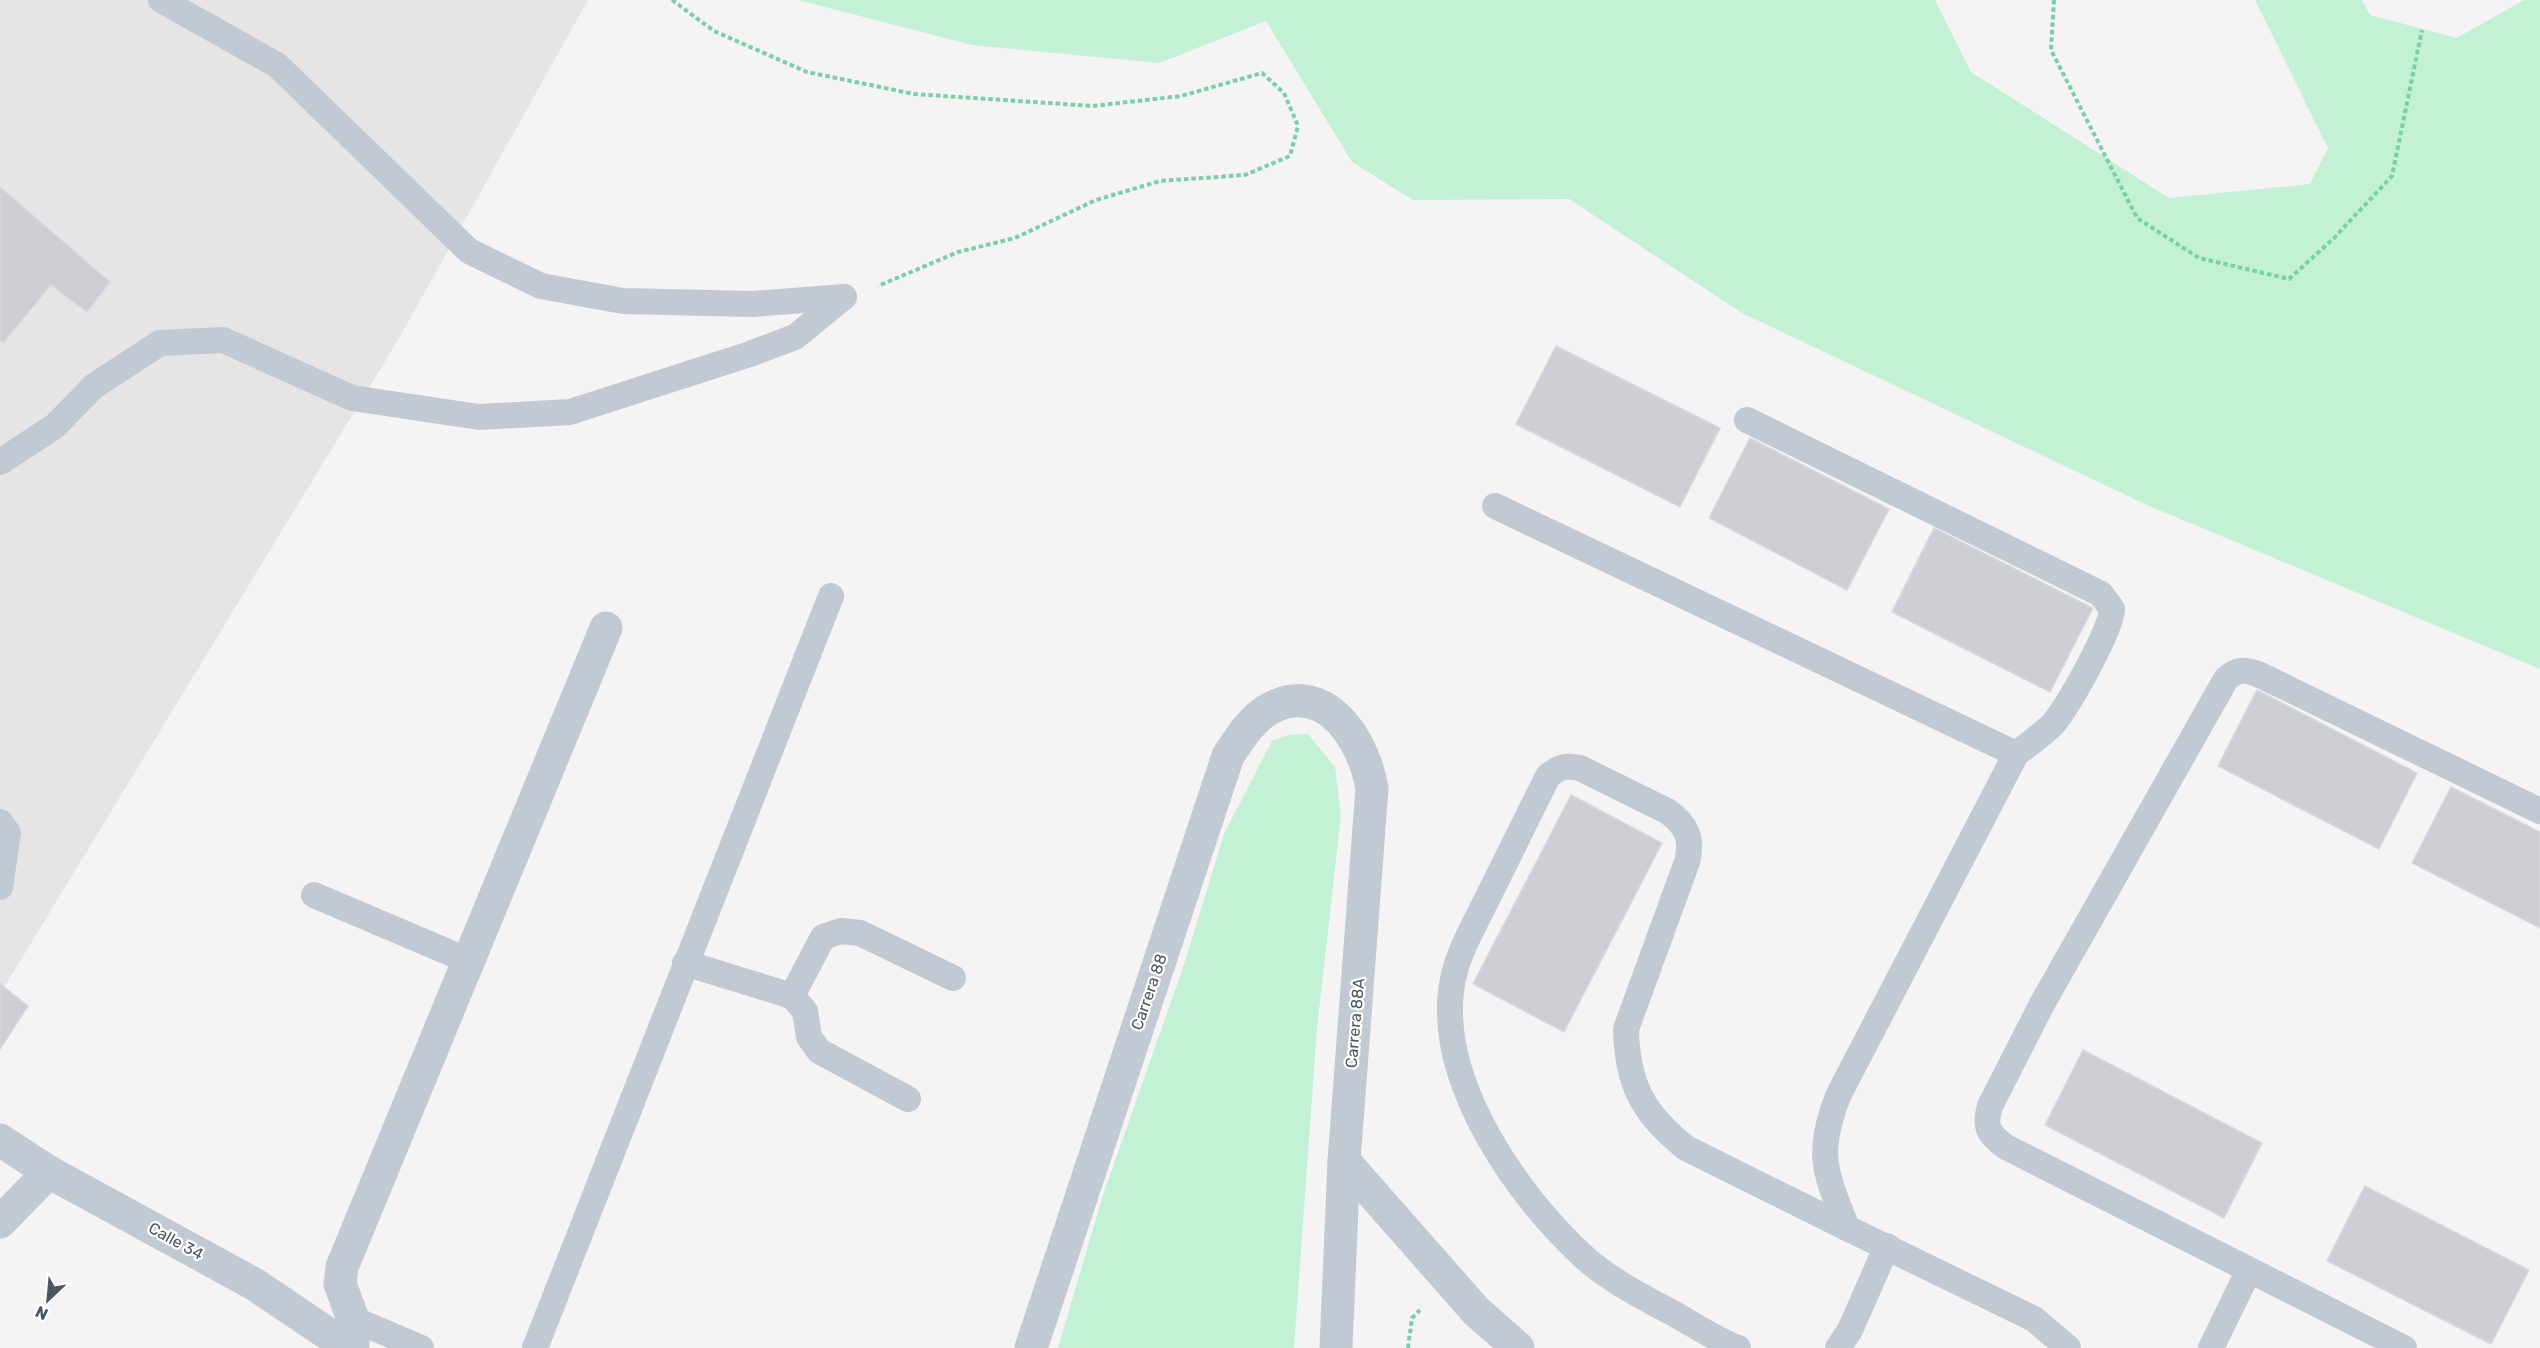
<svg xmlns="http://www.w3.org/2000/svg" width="2540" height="1348" font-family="Rubik,sans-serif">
<rect width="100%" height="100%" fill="#f5f3f3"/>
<!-- education -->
<path fill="#e6e4e5" d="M 0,0 L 588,0 L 398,340 L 0,994 Z"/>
<!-- green -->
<g fill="#c3f1d5">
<path d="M 798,0 L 1935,0 L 1971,72 L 2169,198 L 2310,184 L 2328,148 L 2255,0 L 2362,0 L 2370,15 L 2457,38 L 2524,0 L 2540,0 L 2540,669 L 2147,505 L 1742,313 L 1569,199 L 1413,200 L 1352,162 L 1266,21 L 1159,63 L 972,45 Z"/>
<path d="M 1308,734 L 1335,767 L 1341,815 L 1317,1028 L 1294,1348 L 1058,1348 L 1103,1195 L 1183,968 L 1224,834 L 1272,741 L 1288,735 Z"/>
</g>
<!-- building -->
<g fill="#cdcfd5" stroke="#d7d9de" stroke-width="1.5">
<path d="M 0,187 L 110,282 L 87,312 L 51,285 L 3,343 L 0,340 Z"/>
<path d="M 1556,346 L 1720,428 L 1680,507 L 1516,424 Z"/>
<path d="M 1750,438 L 1889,509 L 1847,590 L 1709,518 Z"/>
<path d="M 1934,528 L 2093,608 L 2050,692 L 1892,612 Z"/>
<path d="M 2257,690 L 2417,773 L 2379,849 L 2218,766 Z"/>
<path d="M 2451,787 L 2540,832 L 2540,928 L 2412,863 Z"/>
<path d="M 1571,795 L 1662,843 L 1564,1032 L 1473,984 Z"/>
<path d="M 0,984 L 28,1006 L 0,1049 Z"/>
<path d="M 2083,1050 L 2262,1143 L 2224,1218 L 2045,1125 Z"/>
<path d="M 2365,1186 L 2529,1270 L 2491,1344 L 2327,1261 Z"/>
</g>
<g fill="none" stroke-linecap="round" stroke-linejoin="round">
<!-- path -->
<g stroke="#7ad0a6" stroke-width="4" stroke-dasharray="4.5 3" stroke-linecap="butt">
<path d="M 672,0 L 714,31 L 807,72 L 914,94 L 1093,106 L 1181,96 L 1262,73 L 1284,93 L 1298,126 L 1290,156 L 1245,175 L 1160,181 L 1096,200 L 1015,238 L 958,252 L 878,286"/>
<path d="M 2054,0 L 2051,50 L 2137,218 L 2199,258 L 2289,279 L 2334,238 L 2392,176 L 2422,30"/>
<path d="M 1408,1348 L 1412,1318 L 1420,1310"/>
</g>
<!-- service -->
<g stroke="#c1cad2" stroke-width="26">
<path d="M 161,0 L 277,65 L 469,251 L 541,286 L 623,301 L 753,304 L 844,297"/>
<path d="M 1747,420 L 2101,594 L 2112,609 C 2112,629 2067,708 2053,724 C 2042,735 2029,744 2016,754 L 1839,1094 C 1815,1153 1825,1172 1847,1228 L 2034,1319 L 2068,1348"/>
<path d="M 0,462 L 55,426 L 94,386 L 160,343 L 223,340 L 352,398 L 479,417 L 570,412 L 750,354 L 795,337 L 844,297"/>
<path d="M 1495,506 L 2016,754"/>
<path d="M 0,822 L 8,833 L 0,887"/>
<path d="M 314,895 L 469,961"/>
<path d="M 685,963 L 792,996 L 805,1011 L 809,1037 L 819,1051 L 908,1099"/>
<path d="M 792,996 L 823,937 L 841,931 L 860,933 L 953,978"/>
<path d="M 353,1319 L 421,1348"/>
<path d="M 535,1348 L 831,596"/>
<path d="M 1738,1348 C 1717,1340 1697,1327 1678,1316 C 1647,1299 1612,1282 1585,1258 C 1518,1197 1440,1086 1451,991 C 1455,956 1474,926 1489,895 C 1509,855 1528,816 1548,776 C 1559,767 1566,765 1580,768 L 1667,811 C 1687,825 1693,839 1687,862 L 1626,1029 C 1627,1084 1643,1114 1686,1148 L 1847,1228"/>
<path d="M 1838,1348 L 1850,1330 L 1887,1246"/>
<path d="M 2211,1348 L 2249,1270"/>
<path d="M 2404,1348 L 2006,1147 C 1988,1134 1984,1127 1990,1106 L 2042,1004 L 2226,679 C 2237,669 2244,669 2258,674 L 2540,811"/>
</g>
<!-- minor -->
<g stroke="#c1cad2" stroke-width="33">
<path d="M 0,1140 L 49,1172 L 254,1284 L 349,1348"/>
<path d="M 1344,1161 L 1476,1311 L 1518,1348"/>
<path d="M 0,1222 L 49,1172"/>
<path d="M 353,1348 L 353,1319 L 340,1284 L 342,1267 L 606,628"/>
<path d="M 1031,1348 L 1228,756 C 1239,739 1253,717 1271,708 C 1327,679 1364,742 1372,788 L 1344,1161 L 1336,1348"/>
</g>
</g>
<g text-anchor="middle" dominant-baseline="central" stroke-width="4.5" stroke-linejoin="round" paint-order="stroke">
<!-- street labels -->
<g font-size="16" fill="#4a5661" stroke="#fff">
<text transform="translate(1149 992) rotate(-71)">Carrera 88</text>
<text transform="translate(1355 1023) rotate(-85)">Carrera 88A</text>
<text transform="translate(176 1241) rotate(29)">Calle 34</text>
</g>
</g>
<!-- north arrow -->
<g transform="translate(48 1300) rotate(206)" stroke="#ffffff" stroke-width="4.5" paint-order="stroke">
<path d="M0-4.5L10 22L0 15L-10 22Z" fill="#4a5661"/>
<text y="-9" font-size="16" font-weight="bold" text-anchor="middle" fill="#4a5661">N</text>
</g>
</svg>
